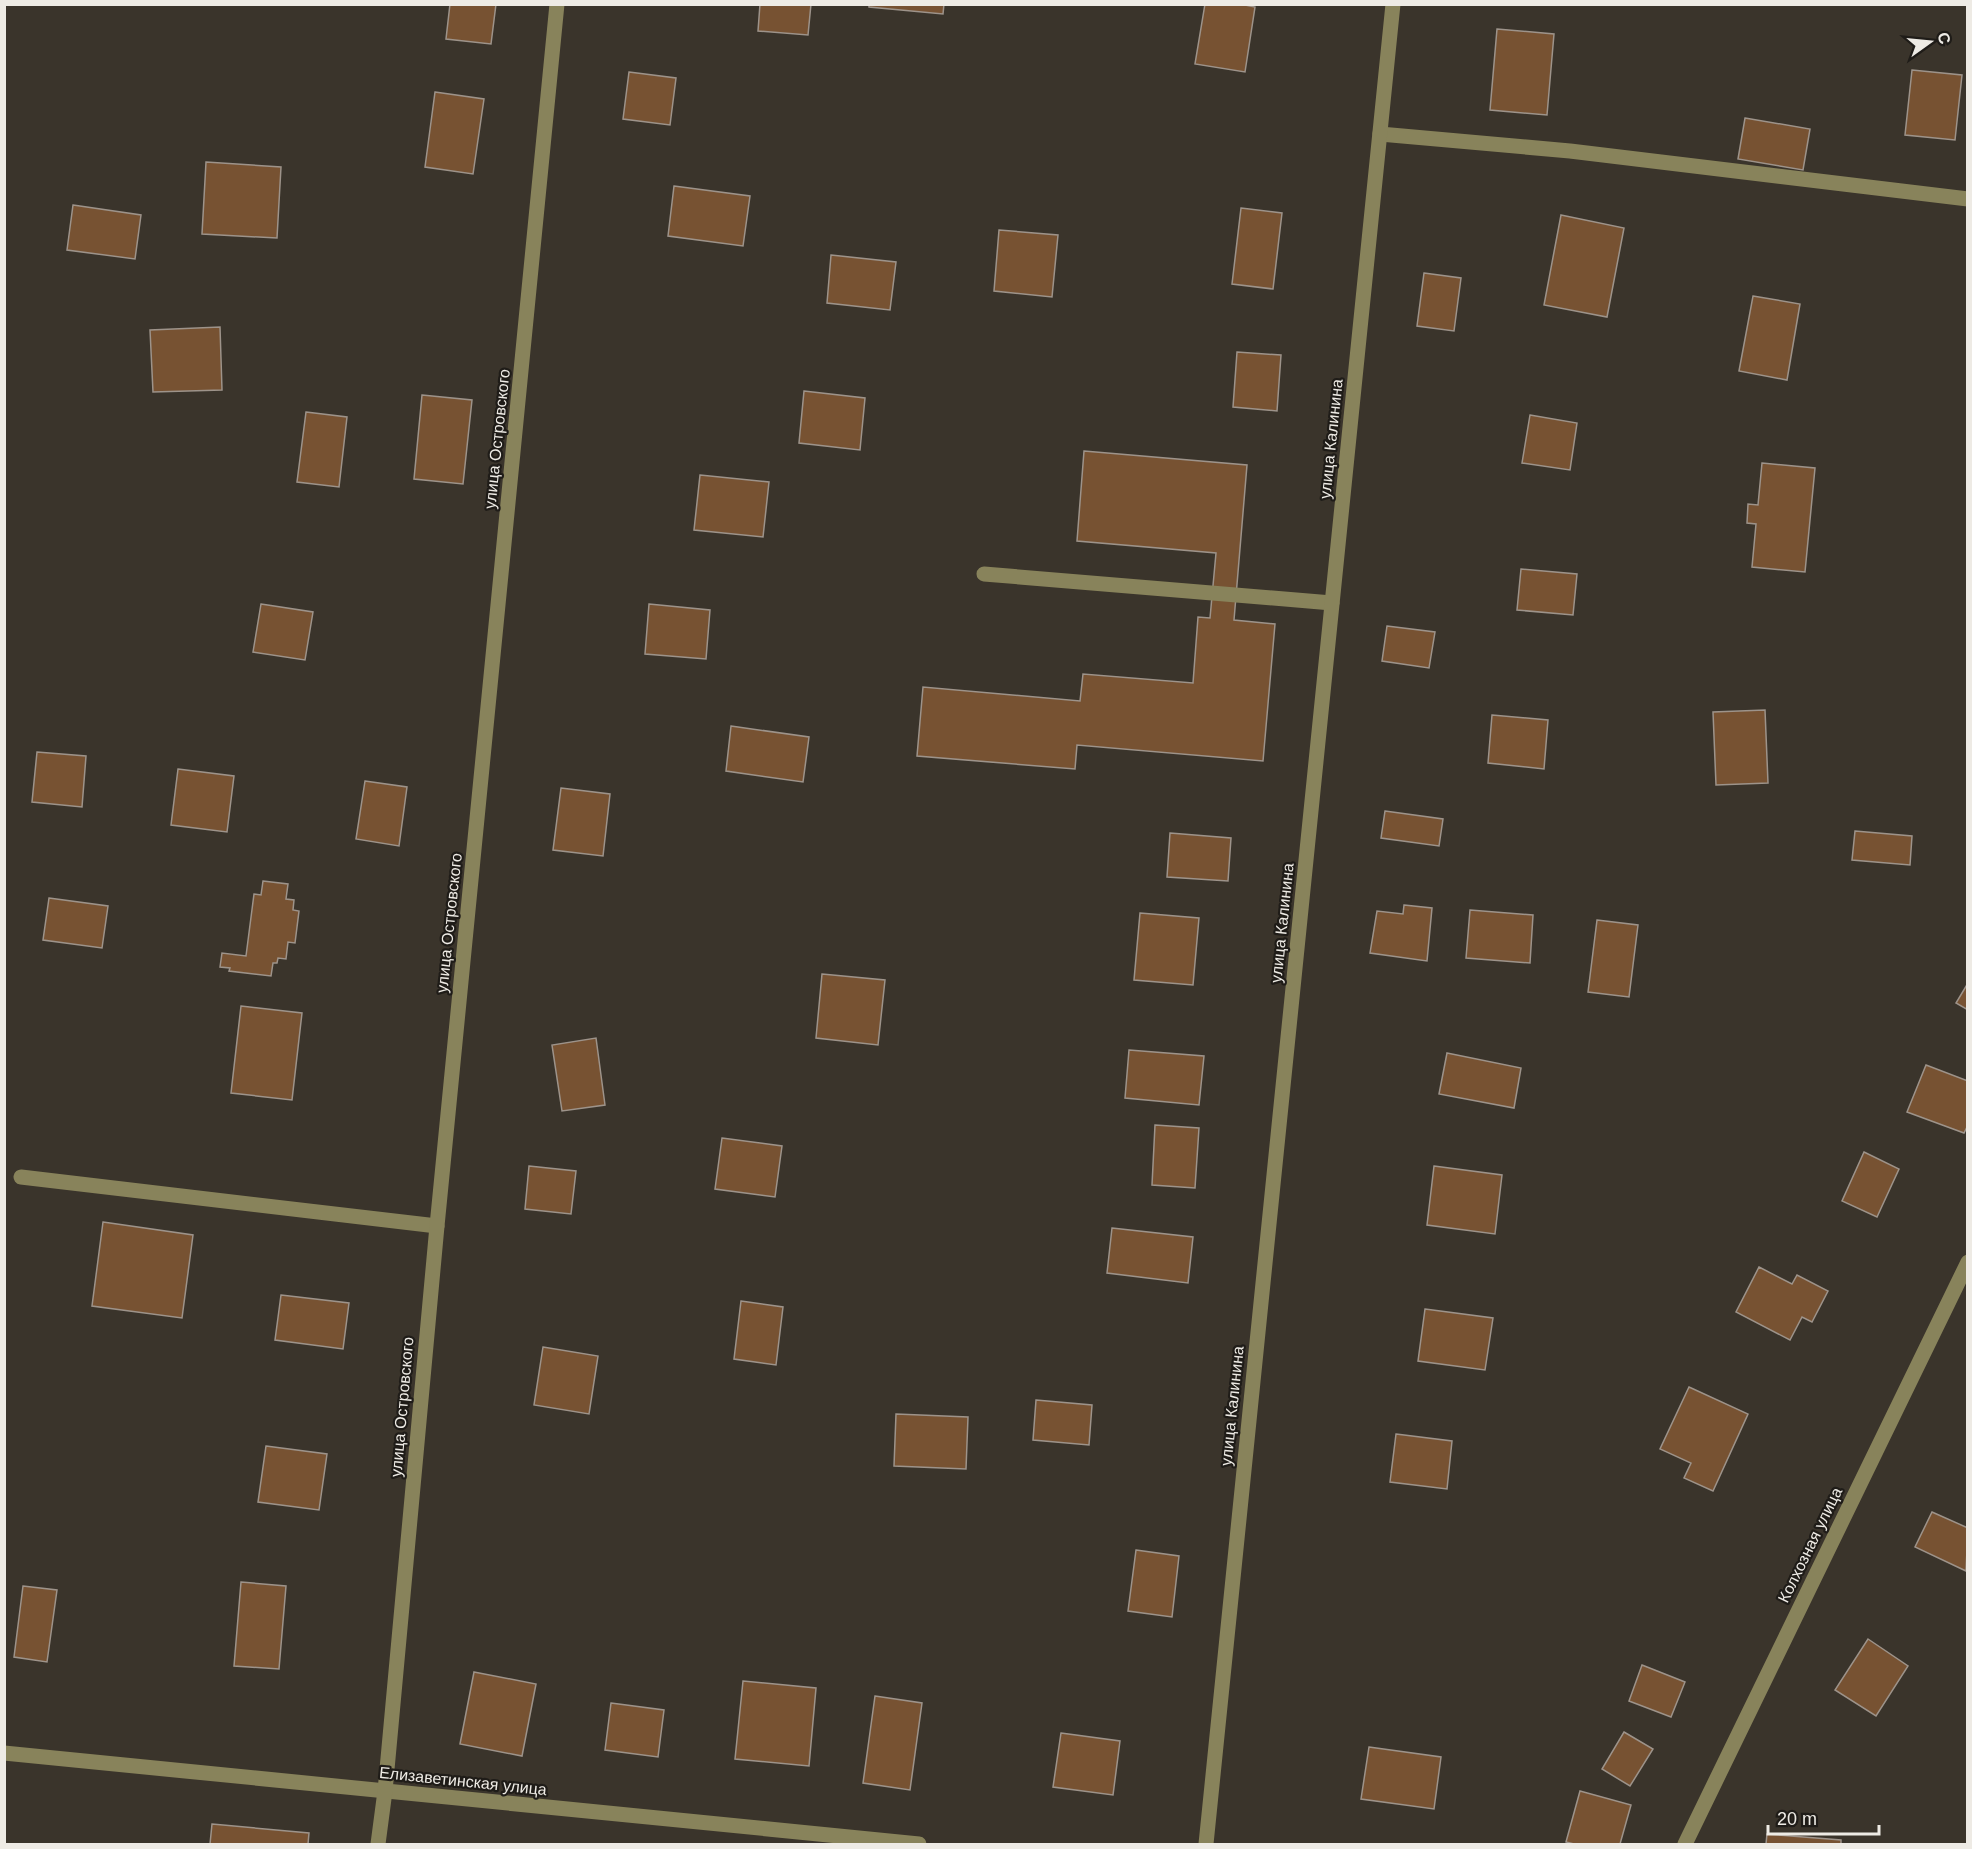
<svg xmlns="http://www.w3.org/2000/svg" width="1972" height="1849" font-family="Helvetica,sans-serif">
<rect width="100%" height="100%" fill="#3a342b"/>
<!-- building -->
<g fill="#775232" stroke="#9d938a" stroke-width="1.5">
<path d="M 450,4 L 496,4 L 491,44 L 446,39 Z"/>
<path d="M 760,4 L 811,4 L 808,35 L 758,31 Z"/>
<path d="M 869,4 L 944,4 L 943,14 L 869,7 Z"/>
<path d="M 1205,4 L 1240,4 L 1255,7 L 1245,72 L 1195,64 Z"/>
<path d="M 1497,29 L 1554,34 L 1547,115 L 1490,110 Z"/>
<path d="M 1912,70 L 1962,75 L 1955,140 L 1905,135 Z"/>
<path d="M 629,72 L 676,78 L 670,125 L 623,119 Z"/>
<path d="M 435,92 L 484,99 L 473,174 L 425,167 Z"/>
<path d="M 1745,118 L 1810,129 L 1803,170 L 1738,159 Z"/>
<path d="M 206,162 L 281,167 L 277,238 L 202,234 Z"/>
<path d="M 674,186 L 750,196 L 743,246 L 668,236 Z"/>
<path d="M 73,205 L 141,215 L 135,259 L 67,250 Z"/>
<path d="M 1241,208 L 1282,213 L 1273,289 L 1232,284 Z"/>
<path d="M 1561,215 L 1624,228 L 1607,317 L 1544,305 Z"/>
<path d="M 999,230 L 1058,235 L 1052,297 L 994,291 Z"/>
<path d="M 831,255 L 896,262 L 890,310 L 827,303 Z"/>
<path d="M 1424,273 L 1461,278 L 1454,331 L 1417,326 Z"/>
<path d="M 1753,296 L 1800,304 L 1787,380 L 1739,371 Z"/>
<path d="M 220,327 L 222,390 L 153,392 L 150,330 Z"/>
<path d="M 1237,352 L 1281,355 L 1277,411 L 1233,407 Z"/>
<path d="M 804,391 L 865,398 L 860,450 L 799,443 Z"/>
<path d="M 422,395 L 472,400 L 463,484 L 414,479 Z"/>
<path d="M 306,412 L 347,417 L 339,487 L 297,482 Z"/>
<path d="M 1530,415 L 1577,423 L 1570,470 L 1522,463 Z"/>
<path d="M 1084,451 L 1247,465 L 1234,620 L 1275,624 L 1263,761 L 1077,745 L 1075,769 L 917,756 L 923,687 L 1080,701 L 1083,674 L 1193,683 L 1198,617 L 1210,618 L 1216,553 L 1077,541 Z"/>
<path d="M 1762,463 L 1815,468 L 1805,572 L 1752,567 L 1756,524 L 1747,523 L 1748,504 L 1758,505 Z"/>
<path d="M 700,475 L 769,482 L 763,537 L 694,530 Z"/>
<path d="M 1521,569 L 1577,574 L 1573,615 L 1517,610 Z"/>
<path d="M 261,604 L 313,612 L 305,660 L 253,652 Z"/>
<path d="M 649,604 L 710,610 L 706,659 L 645,654 Z"/>
<path d="M 1387,626 L 1435,632 L 1429,668 L 1382,661 Z"/>
<path d="M 1765,710 L 1768,783 L 1716,785 L 1713,712 Z"/>
<path d="M 1492,715 L 1548,720 L 1544,769 L 1488,763 Z"/>
<path d="M 731,726 L 809,737 L 803,782 L 726,771 Z"/>
<path d="M 37,752 L 86,756 L 82,807 L 32,802 Z"/>
<path d="M 178,769 L 234,776 L 227,832 L 171,825 Z"/>
<path d="M 365,781 L 407,787 L 399,846 L 356,839 Z"/>
<path d="M 561,788 L 610,794 L 603,856 L 553,850 Z"/>
<path d="M 1385,811 L 1443,819 L 1439,846 L 1381,838 Z"/>
<path d="M 1855,831 L 1912,836 L 1910,865 L 1852,860 Z"/>
<path d="M 1170,833 L 1231,838 L 1228,881 L 1167,877 Z"/>
<path d="M 263,881 L 288,884 L 286,899 L 294,900 L 293,910 L 299,911 L 295,943 L 288,942 L 286,959 L 278,958 L 277,963 L 273,963 L 271,976 L 229,971 L 230,968 L 220,967 L 222,953 L 246,956 L 254,894 L 261,895 Z"/>
<path d="M 49,898 L 108,906 L 102,948 L 43,940 Z"/>
<path d="M 1404,905 L 1432,908 L 1427,961 L 1370,953 L 1377,911 L 1403,914 Z"/>
<path d="M 1470,910 L 1533,915 L 1530,963 L 1466,958 Z"/>
<path d="M 1140,913 L 1199,918 L 1193,985 L 1134,980 Z"/>
<path d="M 1597,920 L 1638,925 L 1629,997 L 1588,992 Z"/>
<path d="M 822,974 L 885,980 L 878,1045 L 816,1038 Z"/>
<path d="M 1968,983 L 1968,1010 L 1956,1003 Z"/>
<path d="M 241,1006 L 302,1013 L 292,1100 L 231,1093 Z"/>
<path d="M 596,1038 L 605,1105 L 562,1111 L 552,1045 Z"/>
<path d="M 1129,1050 L 1204,1056 L 1199,1105 L 1125,1098 Z"/>
<path d="M 1447,1053 L 1521,1068 L 1514,1108 L 1439,1094 Z"/>
<path d="M 1926,1065 L 1968,1081 L 1968,1125 L 1964,1133 L 1907,1112 Z"/>
<path d="M 1155,1125 L 1199,1128 L 1195,1188 L 1152,1185 Z"/>
<path d="M 722,1138 L 782,1146 L 775,1197 L 715,1189 Z"/>
<path d="M 1864,1152 L 1899,1169 L 1877,1217 L 1842,1201 Z"/>
<path d="M 529,1166 L 576,1171 L 571,1214 L 525,1209 Z"/>
<path d="M 1434,1166 L 1502,1175 L 1495,1234 L 1427,1225 Z"/>
<path d="M 103,1222 L 193,1235 L 182,1318 L 92,1306 Z"/>
<path d="M 1112,1228 L 1193,1237 L 1188,1283 L 1107,1273 Z"/>
<path d="M 1759,1267 L 1792,1284 L 1797,1275 L 1828,1291 L 1812,1322 L 1802,1317 L 1790,1340 L 1736,1312 Z"/>
<path d="M 281,1295 L 349,1303 L 343,1349 L 275,1340 Z"/>
<path d="M 741,1301 L 783,1307 L 776,1365 L 734,1359 Z"/>
<path d="M 1425,1309 L 1493,1318 L 1485,1370 L 1418,1361 Z"/>
<path d="M 543,1347 L 598,1356 L 589,1414 L 534,1405 Z"/>
<path d="M 1689,1387 L 1748,1414 L 1713,1491 L 1684,1478 L 1691,1463 L 1660,1449 Z"/>
<path d="M 1036,1400 L 1092,1405 L 1089,1445 L 1033,1440 Z"/>
<path d="M 896,1414 L 968,1417 L 966,1469 L 894,1466 Z"/>
<path d="M 1396,1434 L 1452,1441 L 1447,1489 L 1390,1482 Z"/>
<path d="M 266,1446 L 327,1454 L 319,1510 L 258,1502 Z"/>
<path d="M 1932,1512 L 1968,1528 L 1966,1571 L 1915,1547 Z"/>
<path d="M 1136,1550 L 1179,1556 L 1172,1617 L 1128,1611 Z"/>
<path d="M 241,1582 L 286,1586 L 279,1669 L 234,1666 Z"/>
<path d="M 23,1586 L 57,1590 L 47,1662 L 14,1657 Z"/>
<path d="M 1868,1639 L 1908,1666 L 1876,1716 L 1835,1690 Z"/>
<path d="M 1642,1665 L 1685,1682 L 1671,1717 L 1629,1701 Z"/>
<path d="M 474,1672 L 536,1684 L 522,1756 L 460,1744 Z"/>
<path d="M 743,1681 L 816,1688 L 809,1766 L 735,1759 Z"/>
<path d="M 875,1696 L 922,1703 L 910,1790 L 863,1783 Z"/>
<path d="M 611,1703 L 664,1710 L 658,1757 L 605,1750 Z"/>
<path d="M 1624,1732 L 1653,1749 L 1630,1786 L 1602,1769 Z"/>
<path d="M 1061,1733 L 1120,1741 L 1113,1795 L 1053,1787 Z"/>
<path d="M 1369,1747 L 1441,1757 L 1434,1809 L 1361,1799 Z"/>
<path d="M 1580,1791 L 1631,1805 L 1620,1844 L 1574,1844 L 1566,1842 Z"/>
<path d="M 212,1824 L 309,1833 L 308,1844 L 210,1844 Z"/>
<path d="M 1767,1834 L 1841,1840 L 1841,1844 L 1766,1844 Z"/>
</g>
<g fill="none" stroke-linecap="round" stroke-linejoin="round">
<!-- minor -->
<g stroke="#88835b" stroke-width="15">
<path d="M 1380,134 L 1570,151 L 1968,199"/>
<path d="M 984,574 L 1332,603"/>
<path d="M 21,1177 L 437,1226"/>
<path d="M 4,1753 L 919,1844"/>
<path d="M 378,1844 L 385,1791 L 437,1226 L 557,4"/>
<path d="M 1206,1844 L 1393,4"/>
<path d="M 1685,1844 L 1968,1262"/>
</g>
</g>
<g text-anchor="middle" dominant-baseline="central" stroke-width="4.5" stroke-linejoin="round" paint-order="stroke">
<!-- street labels -->
<g font-size="16" fill="#eeebe5" stroke="#1f1c18">
<text transform="translate(497 439) rotate(-84)">улица Островского</text>
<text transform="translate(1331 439) rotate(-84)">улица Калинина</text>
<text transform="translate(449 923) rotate(-84)">улица Островского</text>
<text transform="translate(1282 923) rotate(-84)">улица Калинина</text>
<text transform="translate(1232 1406) rotate(-84)">улица Калинина</text>
<text transform="translate(402 1407) rotate(-85)">улица Островского</text>
<text transform="translate(1810 1545) rotate(-64)">Колхозная улица</text>
<text transform="translate(463 1781) rotate(6)">Елизаветинская улица</text>
</g>
</g>
<!-- border -->
<rect width="1972" height="1849" fill="none" stroke="#eeebe5" stroke-width="12"/>
<!-- north arrow -->
<g transform="translate(1930 42) rotate(75)" stroke="#1f1c18" stroke-width="4.5" paint-order="stroke">
<path d="M0-4.5L10 22L0 15L-10 22Z" fill="#eeebe5"/>
<text y="-9" font-size="16" font-weight="bold" text-anchor="middle" fill="#eeebe5">С</text>
</g>
<!-- scale -->
<path d="M1768 1825v9h111v-9" fill="none" stroke="#eeebe5" stroke-width="3"/>
<text x="1777" y="1825" font-size="18" fill="#eeebe5" stroke="#1f1c18" stroke-width="4.5" paint-order="stroke">20 m</text>
</svg>
